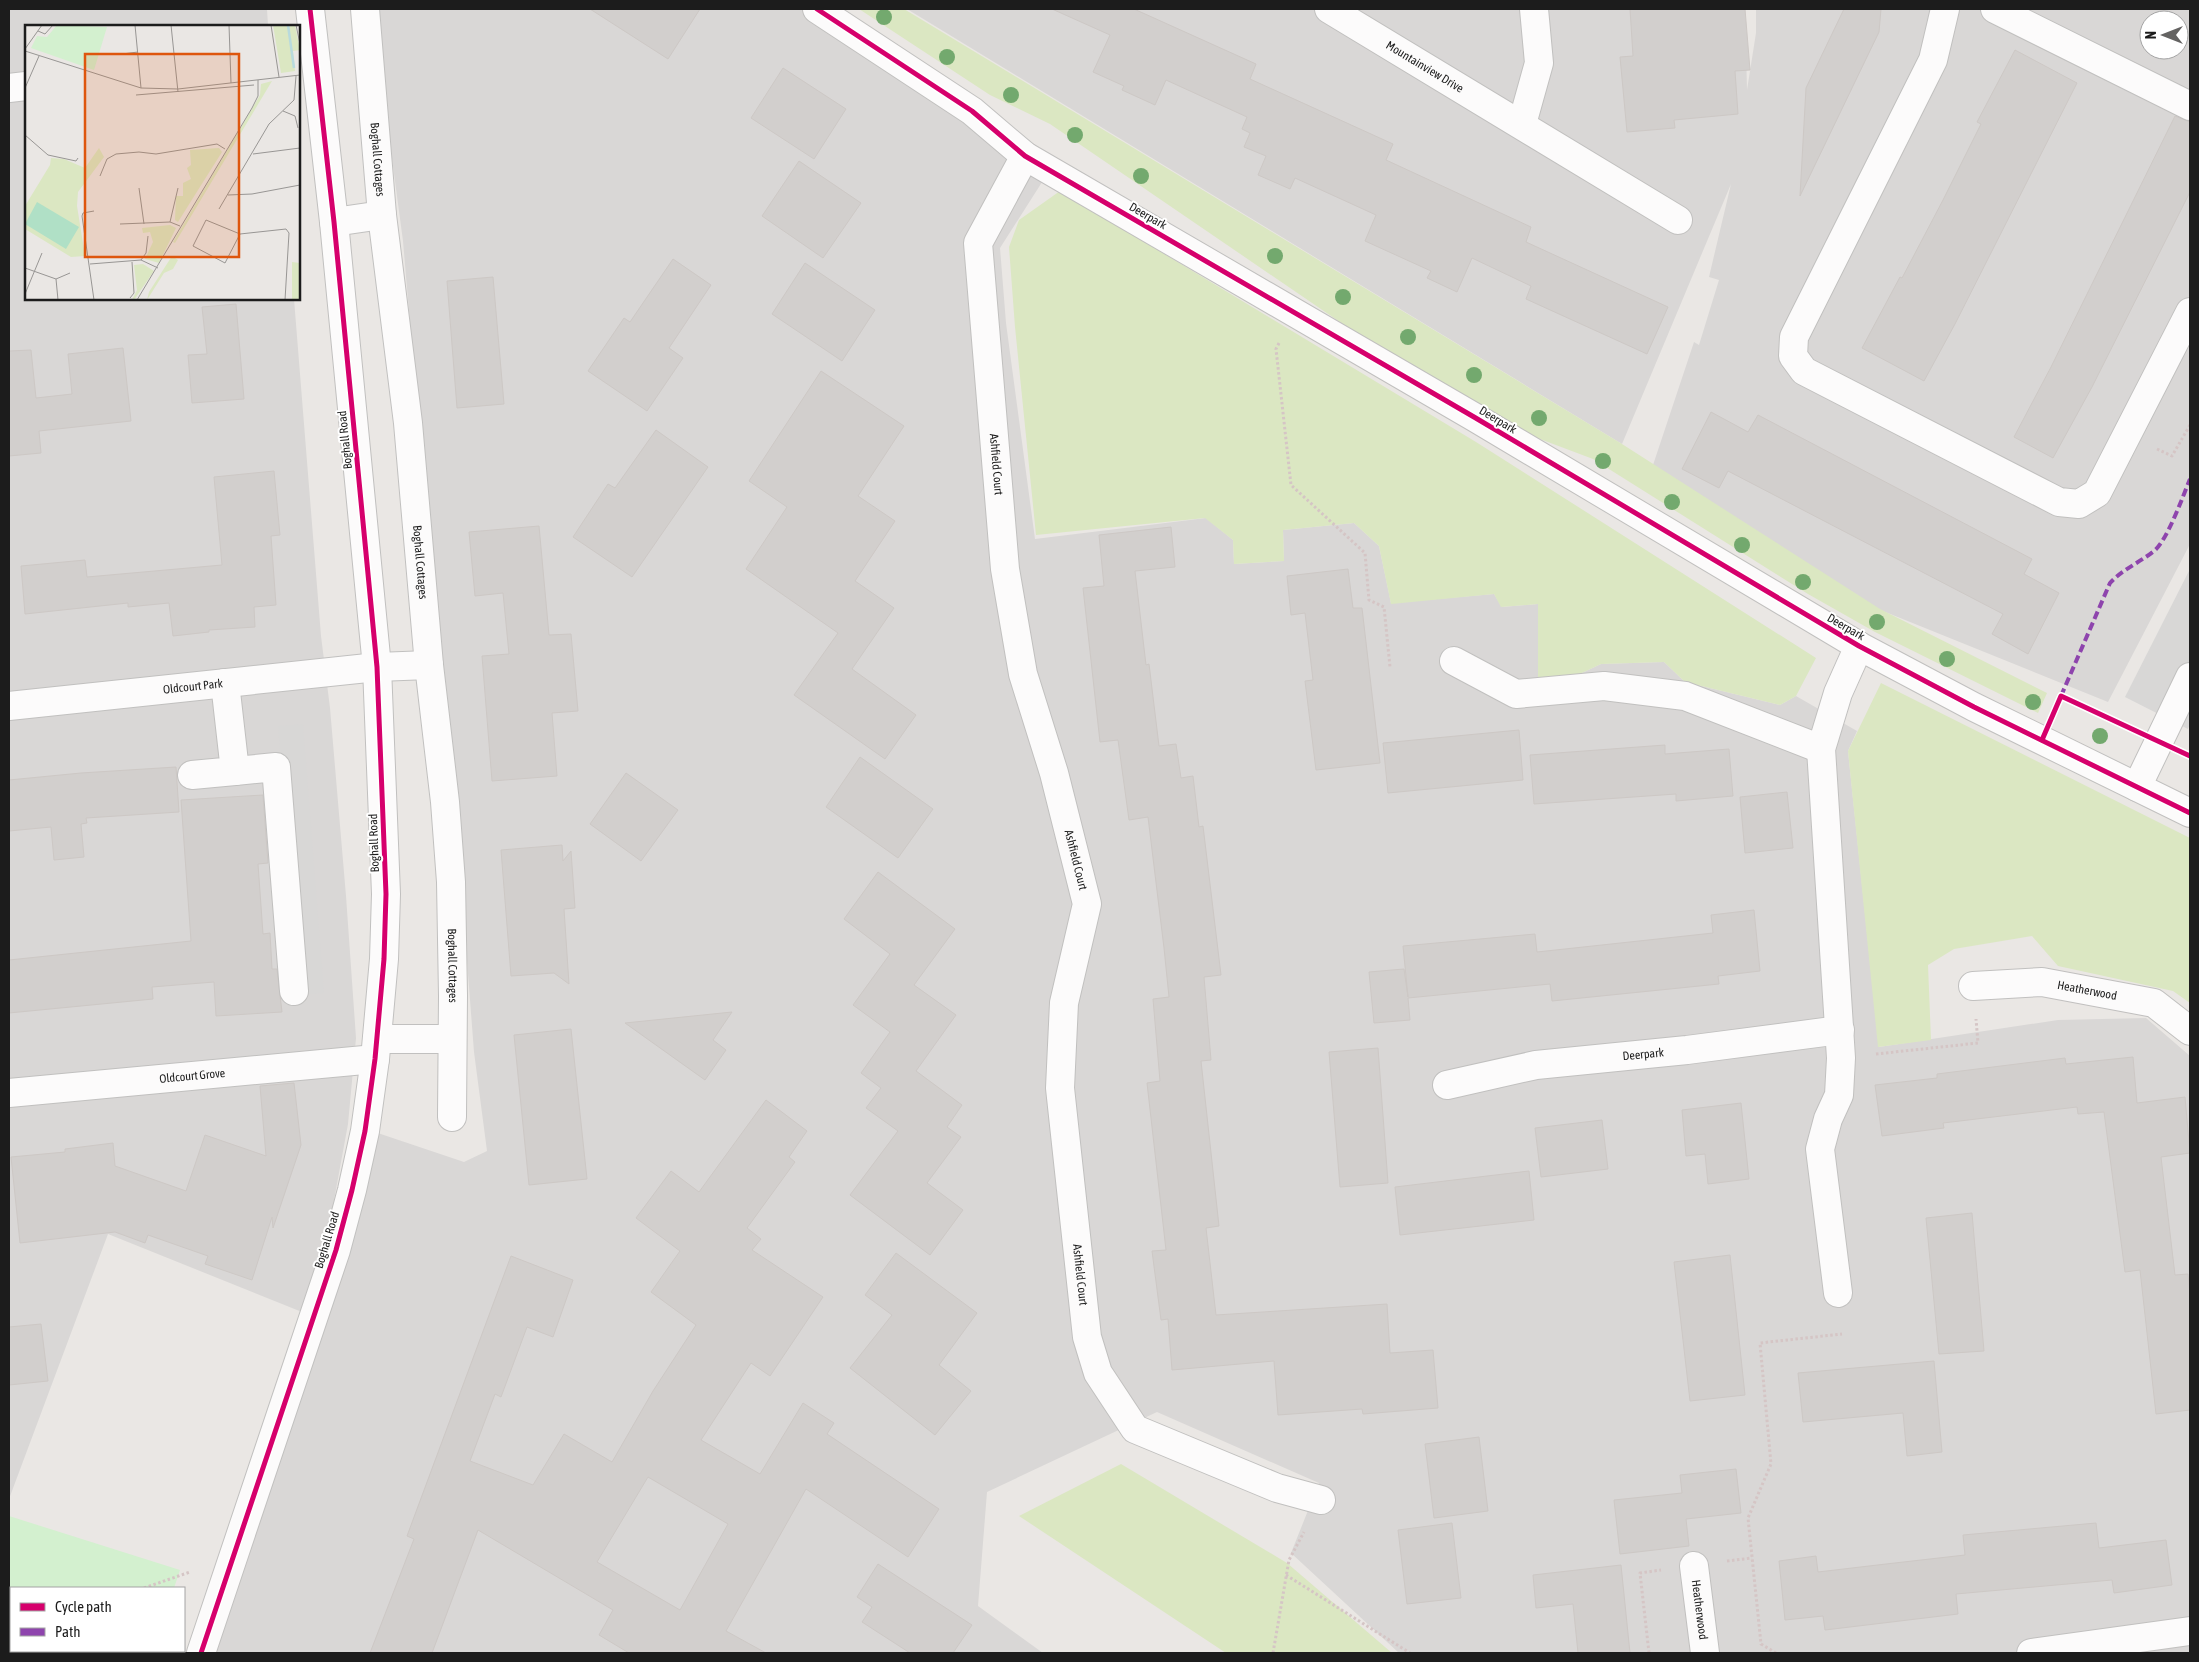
<svg xmlns="http://www.w3.org/2000/svg" width="2199" height="1662" font-family="'Asap Condensed',sans-serif">
<rect width="100%" height="100%" fill="#eae7e4"/>
<!-- residential -->
<g fill="#d9d7d6" fill-rule="evenodd">
<path d="M 9,9 L 267,9 L 268,26 L 26,26 L 26,299 L 294,299 L 321,636 L 330,708 L 346,896 L 356,1038 L 348,1124 L 325,1249 L 302,1312 L 108,1234 L 9,1499 Z"/>
<path d="M 372,9 L 815,9 L 1051,168 L 1000,248 L 1006,323 L 1035,539 L 1206,518 L 1233,540 L 1234,564 L 1284,561 L 1283,530 L 1354,523 L 1379,546 L 1391,603 L 1494,594 L 1502,607 L 1538,604 L 1538,680 L 1569,679 L 1601,664 L 1664,662 L 1685,682 L 1780,705 L 1796,696 L 1857,731 L 1848,751 L 1879,1047 L 2058,1020 L 2146,1018 L 2190,1056 L 2190,1653 L 1399,1653 L 1291,1553 L 1319,1483 L 1157,1412 L 987,1492 L 978,1606 L 1043,1653 L 190,1653 L 307,1314 L 354,1125 L 464,1162 L 487,1151 L 474,1052 L 461,882 L 435,615 L 403,241 Z"/>
<path d="M 907,9 L 1745,9 L 1747,90 L 1756,33 L 1756,9 L 2190,9 L 2190,544 L 2108,702 L 1863,603 L 1645,489 L 1694,342 L 1699,345 L 1719,280 L 1709,277 L 1731,184 L 1622,444 ZM 2149,20 L 2179,20 L 2179,50 L 2149,50 Z"/>
</g>
<!-- religious -->
<g fill="#d8d7d6">
<path d="M 2190,569 L 2190,724 L 2188,729 L 2125,697 Z"/>
<path d="M 303,724 L 324,993 L 299,995 L 278,726 Z"/>
</g>
<!-- grass -->
<g fill="#dbe7c2">
<path d="M 859,9 L 904,9 L 1622,444 L 1880,609 L 2047,693 L 2038,713 L 1875,632 L 1808,594 L 1593,459 L 1476,415 L 1050,124 L 990,95 Z"/>
<path d="M 1060,191 L 1476,442 L 1816,658 L 1796,696 L 1780,705 L 1685,682 L 1664,662 L 1601,664 L 1569,679 L 1538,680 L 1538,604 L 1501,607 L 1494,594 L 1391,604 L 1379,546 L 1354,523 L 1283,530 L 1284,561 L 1234,564 L 1233,540 L 1205,518 L 1036,535 L 1015,327 L 1009,247 L 1019,220 Z"/>
<path d="M 1881,683 L 2190,838 L 2190,1003 L 2173,991 L 2058,966 L 2032,936 L 1954,949 L 1928,965 L 1931,1040 L 1878,1047 L 1848,751 Z"/>
<path d="M 1121,1464 L 1287,1563 L 1392,1653 L 1226,1653 L 1019,1516 Z"/>
</g>
<!-- park -->
<path fill="#d3f0cf" d="M 9,1516 L 180,1570 L 174,1588 L 11,1588 L 11,1651 L 152,1651 L 151,1653 L 9,1653 Z"/>
<!-- building -->
<g fill="#d2cfcd" stroke="#cdc8c5" fill-rule="evenodd">
<path d="M 590,9 L 700,9 L 668,59 Z"/>
<path d="M 1052,9 L 1134,9 L 1256,64 L 1250,79 L 1393,144 L 1386,160 L 1531,227 L 1526,242 L 1668,307 L 1647,354 L 1526,299 L 1531,286 L 1472,258 L 1457,292 L 1427,278 L 1431,271 L 1365,241 L 1376,215 L 1295,178 L 1290,189 L 1258,175 L 1266,156 L 1244,147 L 1250,133 L 1242,129 L 1247,117 L 1166,80 L 1155,105 L 1122,90 L 1124,86 L 1093,72 L 1110,35 Z"/>
<path d="M 1630,9 L 1745,9 L 1750,70 L 1735,71 L 1738,114 L 1674,120 L 1675,128 L 1627,132 L 1620,57 L 1633,56 Z"/>
<path d="M 1844,9 L 1881,9 L 1879,32 L 1800,196 L 1806,88 Z"/>
<path d="M 2015,50 L 2077,83 L 1955,324 L 1924,381 L 1862,348 L 1900,277 L 1902,278 L 1943,200 L 1981,124 L 1977,122 Z"/>
<path d="M 783,68 L 846,109 L 814,159 L 751,118 Z"/>
<path d="M 2175,116 L 2190,122 L 2190,192 L 2092,387 L 2053,458 L 2014,437 L 2051,367 Z"/>
<path d="M 799,161 L 861,203 L 823,258 L 762,216 Z"/>
<path d="M 673,259 L 711,285 L 669,348 L 683,358 L 647,411 L 588,371 L 624,318 L 630,322 Z"/>
<path d="M 805,263 L 875,310 L 842,361 L 772,314 Z"/>
<path d="M 493,277 L 504,404 L 457,408 L 447,281 Z"/>
<path d="M 236,304 L 244,399 L 192,403 L 188,355 L 207,354 L 202,307 Z"/>
<path d="M 123,348 L 131,421 L 39,431 L 41,453 L 9,456 L 9,351 L 31,350 L 36,398 L 72,394 L 68,354 Z"/>
<path d="M 821,371 L 904,426 L 858,496 L 895,521 L 855,581 L 894,608 L 852,669 L 916,715 L 885,759 L 794,695 L 838,633 L 746,569 L 787,507 L 749,481 Z"/>
<path d="M 1711,412 L 1748,432 L 1758,415 L 2032,559 L 2024,574 L 2059,593 L 2028,654 L 1992,634 L 2003,614 L 1728,471 L 1719,488 L 1682,469 Z"/>
<path d="M 656,430 L 708,467 L 632,577 L 573,537 L 608,484 L 615,488 Z"/>
<path d="M 274,471 L 280,535 L 271,536 L 276,605 L 254,607 L 255,627 L 209,630 L 209,632 L 173,636 L 169,603 L 128,607 L 128,603 L 25,614 L 21,566 L 85,560 L 87,577 L 222,565 L 214,477 Z"/>
<path d="M 539,526 L 549,635 L 571,634 L 578,711 L 552,713 L 557,776 L 492,781 L 482,656 L 509,654 L 503,593 L 475,596 L 469,532 Z"/>
<path d="M 1171,527 L 1175,567 L 1135,571 L 1146,665 L 1149,664 L 1159,746 L 1176,744 L 1181,778 L 1193,776 L 1199,827 L 1203,826 L 1221,975 L 1204,977 L 1211,1060 L 1201,1061 L 1219,1226 L 1206,1228 L 1216,1315 L 1387,1304 L 1390,1353 L 1433,1350 L 1438,1408 L 1363,1414 L 1362,1409 L 1278,1415 L 1274,1361 L 1172,1370 L 1168,1319 L 1161,1320 L 1152,1251 L 1166,1250 L 1147,1083 L 1160,1081 L 1153,999 L 1169,997 L 1164,948 L 1148,817 L 1129,820 L 1118,740 L 1100,742 L 1083,588 L 1104,586 L 1099,535 Z"/>
<path d="M 1348,569 L 1353,608 L 1362,608 L 1380,763 L 1316,770 L 1305,681 L 1313,680 L 1305,613 L 1291,615 L 1287,576 Z"/>
<path d="M 1519,730 L 1523,780 L 1388,793 L 1383,743 Z"/>
<path d="M 1665,745 L 1665,754 L 1729,749 L 1733,796 L 1676,801 L 1676,794 L 1534,804 L 1530,755 Z"/>
<path d="M 860,757 L 933,809 L 898,858 L 826,807 Z"/>
<path d="M 176,767 L 179,812 L 86,818 L 87,823 L 81,824 L 84,857 L 54,860 L 51,827 L 9,831 L 9,780 L 81,773 Z"/>
<path d="M 626,773 L 678,810 L 641,861 L 590,824 Z"/>
<path d="M 1787,792 L 1793,848 L 1745,853 L 1740,797 Z"/>
<path d="M 263,795 L 268,863 L 258,864 L 263,934 L 270,933 L 272,969 L 277,969 L 282,1012 L 216,1016 L 214,982 L 152,987 L 153,999 L 9,1013 L 9,960 L 191,941 L 181,800 Z"/>
<path d="M 562,845 L 563,861 L 571,851 L 575,908 L 564,909 L 569,984 L 554,973 L 511,976 L 501,850 Z"/>
<path d="M 878,872 L 955,929 L 914,985 L 956,1015 L 916,1071 L 962,1105 L 947,1127 L 961,1137 L 927,1183 L 963,1210 L 930,1255 L 850,1195 L 898,1131 L 866,1108 L 881,1088 L 861,1073 L 890,1032 L 853,1005 L 890,954 L 844,919 Z"/>
<path d="M 1754,910 L 1760,971 L 1718,976 L 1719,984 L 1552,1001 L 1550,984 L 1408,998 L 1410,1020 L 1374,1023 L 1369,972 L 1404,969 L 1408,997 L 1403,946 L 1535,934 L 1537,952 L 1713,933 L 1711,915 Z"/>
<path d="M 732,1012 L 713,1040 L 726,1050 L 705,1080 L 625,1023 Z"/>
<path d="M 571,1029 L 587,1179 L 529,1185 L 514,1035 Z"/>
<path d="M 1378,1048 L 1388,1183 L 1340,1187 L 1329,1052 Z"/>
<path d="M 2133,1057 L 2137,1103 L 2185,1097 L 2190,1153 L 2161,1157 L 2175,1275 L 2188,1274 L 2190,1294 L 2190,1410 L 2156,1414 L 2140,1270 L 2125,1272 L 2104,1112 L 2078,1114 L 2077,1107 L 1943,1123 L 1944,1128 L 1882,1136 L 1875,1085 L 1937,1078 L 1937,1074 L 2065,1058 L 2066,1064 Z"/>
<path d="M 294,1083 L 301,1145 L 273,1228 L 272,1217 L 252,1280 L 205,1264 L 208,1256 L 148,1235 L 145,1243 L 115,1232 L 20,1243 L 11,1157 L 65,1152 L 65,1149 L 113,1143 L 115,1166 L 186,1191 L 205,1135 L 266,1156 L 260,1086 Z"/>
<path d="M 766,1100 L 807,1131 L 789,1157 L 795,1162 L 747,1228 L 761,1239 L 752,1250 L 823,1297 L 770,1376 L 751,1363 L 701,1440 L 760,1474 L 803,1403 L 834,1423 L 827,1434 L 939,1509 L 908,1557 L 806,1489 L 726,1631 L 766,1653 L 629,1653 L 599,1635 L 613,1610 L 478,1530 L 432,1653 L 370,1653 L 414,1539 L 407,1536 L 511,1256 L 573,1280 L 553,1337 L 527,1327 L 501,1397 L 495,1394 L 470,1461 L 533,1485 L 564,1434 L 612,1462 L 653,1391 L 696,1325 L 651,1292 L 680,1251 L 636,1218 L 671,1171 L 699,1192 ZM 648,1477 L 728,1524 L 680,1610 L 597,1562 Z"/>
<path d="M 1741,1103 L 1749,1179 L 1708,1184 L 1705,1154 L 1686,1156 L 1682,1110 Z"/>
<path d="M 1602,1120 L 1608,1169 L 1541,1177 L 1535,1128 Z"/>
<path d="M 1529,1171 L 1534,1220 L 1400,1235 L 1395,1187 Z"/>
<path d="M 1972,1213 L 1984,1351 L 1939,1354 L 1926,1218 Z"/>
<path d="M 896,1253 L 977,1313 L 939,1365 L 971,1391 L 935,1435 L 850,1368 L 892,1315 L 865,1295 Z"/>
<path d="M 1730,1255 L 1745,1395 L 1690,1401 L 1674,1262 Z"/>
<path d="M 41,1324 L 48,1381 L 9,1385 L 9,1327 Z"/>
<path d="M 1934,1361 L 1942,1452 L 1907,1456 L 1903,1413 L 1803,1422 L 1798,1373 Z"/>
<path d="M 1479,1437 L 1488,1511 L 1434,1518 L 1425,1444 Z"/>
<path d="M 1736,1469 L 1741,1513 L 1686,1519 L 1689,1546 L 1620,1554 L 1614,1500 L 1682,1493 L 1680,1475 Z"/>
<path d="M 1452,1523 L 1461,1598 L 1407,1604 L 1398,1530 Z"/>
<path d="M 2096,1523 L 2099,1548 L 2166,1540 L 2172,1585 L 2114,1593 L 2112,1580 L 1956,1594 L 1958,1614 L 1825,1630 L 1823,1616 L 1785,1620 L 1779,1561 L 1816,1556 L 1818,1572 L 1886,1564 L 1965,1555 L 1963,1535 Z"/>
<path d="M 878,1564 L 972,1625 L 953,1653 L 910,1653 L 862,1622 L 872,1607 L 857,1597 Z"/>
<path d="M 1621,1565 L 1630,1653 L 1578,1653 L 1573,1604 L 1536,1608 L 1533,1575 Z"/>
</g>
<g fill="none" stroke-linecap="round" stroke-linejoin="round">
<defs>
<g id="minor">
<path id="s1" d="M 365,9 L 382,215 L 408,423 L 429,665 L 445,802 L 451,882 L 453,996 L 452,1117"/>
<path d="M 817,9 L 972,111 L 1025,156 L 1474,417 L 1859,646 L 1974,707 L 2190,813"/>
<path id="s2" d="M 1329,9 L 1678,220"/>
<path d="M 1945,9 L 1933,60 L 1794,337 L 1793,356 L 1804,371 L 2059,502 L 2079,504 L 2097,493 L 2190,312"/>
<path d="M 1995,9 L 2190,106"/>
<path d="M 9,88 L 26,86"/>
<path d="M 1522,124 L 1539,63 L 1534,9"/>
<path id="s3" d="M 1025,156 L 978,243 L 1005,569 L 1023,674 L 1054,773 L 1087,904 L 1064,1003 L 1060,1088 L 1087,1337 L 1098,1373 L 1135,1429 L 1277,1488 L 1321,1500"/>
<path d="M 334,222 L 382,215"/>
<path d="M 1454,661 L 1516,694 L 1604,686 L 1685,696 L 1821,749"/>
<path id="s4" d="M 9,706 L 377,667 L 429,665"/>
<path d="M 235,771 L 276,767 L 294,991"/>
<path d="M 192,775 L 235,771 L 225,683"/>
<path d="M 2137,787 L 2190,677"/>
<path id="s5" d="M 1973,986 L 2042,982 L 2154,1003 L 2190,1031"/>
<path d="M 377,1039 L 452,1039"/>
<path id="s6" d="M 1447,1085 L 1536,1065 L 1687,1050 L 1840,1030"/>
<path id="s7" d="M 9,1093 L 375,1059"/>
<path d="M 1838,1293 L 1820,1149 L 1828,1119 L 1839,1095 L 1841,1058 L 1821,749 L 1838,693 L 1859,646"/>
<path id="s8" d="M 1694,1566 L 1705,1653"/>
<path d="M 201,1653 L 336,1250 L 352,1190 L 365,1131 L 375,1059 L 384,959 L 386,894 L 377,667 L 334,222 L 310,9"/>
<path d="M 2031,1653 L 2190,1631"/>
</g>
</defs>
<!-- minor casing -->
<use href="#minor" stroke="#c1c0bf" stroke-width="30"/>
<!-- path -->
<g stroke="#d5c5c5" stroke-width="3" stroke-dasharray="2.5 2.5" stroke-linecap="butt">
<path d="M 1279,343 L 1276,349 L 1291,485 L 1365,553 L 1369,600 L 1384,607 L 1390,667"/>
<path d="M 2157,449 L 2172,456 L 2190,425"/>
<path d="M 1876,1054 L 1978,1043 L 1976,1019"/>
<path d="M 1727,1561 L 1752,1558"/>
<path d="M 1286,1575 L 1410,1653"/>
<path d="M 144,1588 L 190,1572"/>
<path d="M 9,1640 L 11,1639"/>
<path d="M 1273,1653 L 1289,1560 L 1304,1532"/>
<path d="M 1649,1653 L 1640,1573 L 1661,1570"/>
<path d="M 1776,1653 L 1761,1644 L 1748,1518 L 1771,1464 L 1760,1343 L 1842,1334"/>
</g>
<!-- minor -->
<use href="#minor" stroke="#fcfbfb" stroke-width="28"/>
<!-- quiet -->
<path stroke="#8e44ad" stroke-width="4" stroke-dasharray="8 4" stroke-linecap="butt" d="M 2061,696 L 2110,583 C 2123,569 2139,563 2154,551 C 2167,541 2183,496 2190,479"/>
<defs>
<g id="cycleway">
<path d="M 817,9 L 972,111 L 1025,156 L 1474,417 L 1859,646 L 1974,707 L 2190,813"/>
<path d="M 2042,740 L 2061,696 L 2190,756"/>
<path d="M 201,1653 L 336,1250 L 352,1190 L 365,1131 L 375,1059 L 384,959 L 386,894 L 377,667 L 334,222 L 310,9"/>
</g>
</defs>
<!-- cycleway casing -->
<use href="#cycleway" stroke="#fff" stroke-width="8"/>
<!-- cycleway -->
<use href="#cycleway" stroke="#d6006c" stroke-width="5"/>
</g>
<!-- trees -->
<g fill="#73a96e">
<circle cx="884" cy="17" r="8"/>
<circle cx="947" cy="57" r="8"/>
<circle cx="1011" cy="95" r="8"/>
<circle cx="1075" cy="135" r="8"/>
<circle cx="1141" cy="176" r="8"/>
<circle cx="1275" cy="256" r="8"/>
<circle cx="1343" cy="297" r="8"/>
<circle cx="1408" cy="337" r="8"/>
<circle cx="1474" cy="375" r="8"/>
<circle cx="1539" cy="418" r="8"/>
<circle cx="1603" cy="461" r="8"/>
<circle cx="1672" cy="502" r="8"/>
<circle cx="1742" cy="545" r="8"/>
<circle cx="1803" cy="582" r="8"/>
<circle cx="1877" cy="622" r="8"/>
<circle cx="1947" cy="659" r="8"/>
<circle cx="2033" cy="702" r="8"/>
<circle cx="2100" cy="736" r="8"/>
</g>
<g text-anchor="middle" dominant-baseline="central" stroke-width="4" stroke-linejoin="round" paint-order="stroke">
<!-- street labels -->
<g font-size="12" fill="#1c1c1c" stroke="#fff">
<text stroke="none"><textPath href="#s2" startOffset="112">Mountainview Drive</textPath></text>
<text stroke="none"><textPath href="#s1" startOffset="151">Boghall Cottages</textPath></text>
<text transform="translate(1148 216) rotate(30)">Deerpark</text>
<text transform="translate(1498 420) rotate(31)">Deerpark</text>
<text transform="translate(345 440) rotate(-96)">Boghall Road</text>
<text stroke="none"><textPath href="#s3" startOffset="321">Ashfield Court</textPath></text>
<text stroke="none"><textPath href="#s1" startOffset="556">Boghall Cottages</textPath></text>
<text transform="translate(1846 627) rotate(30)">Deerpark</text>
<text stroke="none"><textPath href="#s4" startOffset="185">Oldcourt Park</textPath></text>
<text transform="translate(374 843) rotate(-92)">Boghall Road</text>
<text stroke="none"><textPath href="#s3" startOffset="726">Ashfield Court</textPath></text>
<text stroke="none"><textPath href="#s1" startOffset="961">Boghall Cottages</textPath></text>
<text stroke="none"><textPath href="#s5" startOffset="115">Heatherwood</textPath></text>
<text stroke="none"><textPath href="#s6" startOffset="199">Deerpark</textPath></text>
<text stroke="none"><textPath href="#s7" startOffset="184">Oldcourt Grove</textPath></text>
<text transform="translate(327 1240) rotate(-73)">Boghall Road</text>
<text stroke="none"><textPath href="#s3" startOffset="1146">Ashfield Court</textPath></text>
<text stroke="none"><textPath href="#s8" startOffset="44">Heatherwood</textPath></text>
</g>
</g>
<!-- overview -->
<g transform="translate(25 25)">
<rect width="275" height="275" fill="#eae7e4"/>
<path d="M 248,0 L 270,0 L 275,25 L 268,26 L 270,46 L 256,48 ZM 247,56 L 150,218 L 148,217 L 235,70 L 236,59 ZM 74,123 L 79,132 L 53,167 L 52,181 L 60,231 L 46,232 L 0,204 L 0,181 L 25,140 L 26,133 L 39,134 L 60,143 ZM 194,123 L 197,127 L 173,165 L 153,197 L 150,195 L 151,171 L 158,171 L 158,158 L 166,154 L 162,143 L 166,140 L 165,125 ZM 145,200 L 151,203 L 134,238 L 120,234 L 128,217 L 125,207 L 118,208 L 117,203 ZM 147,231 L 153,235 L 148,244 L 139,248 L 122,275 L 124,267 ZM 267,237 L 275,238 L 275,275 L 267,275 ZM 118,239 L 129,246 L 109,275 L 107,275 L 112,265 L 109,240 Z" fill="#dbe7c2"/>
<path d="M 32,0 L 82,2 L 69,45 L 6,23 L 12,11 L 22,12 Z" fill="#d3f0cf"/>
<path d="M 12,177 L 54,202 L 41,224 L 0,199 Z" fill="#b0e0c6"/>
<path fill="none" stroke="#b8dadd" stroke-width="2.5" d="M 263,0 L 269,43"/>
<path fill="none" stroke="#989694" stroke-width="1" d="M 110,0 L 116,63M 146,0 L 153,67M 204,0 L 206,58M 246,0 L 254,52M 271,0 L 275,19M 13,6 L 20,9 L 28,0M 0,24 L 17,0M 0,26 L 116,63 L 153,64 L 275,50M 97,29 L 113,27M 0,63 L 14,31M 111,70 L 229,60M 258,86 L 270,91 L 273,103M 0,110 L 23,130 L 51,136 L 53,133M 228,129 L 275,123M 75,151 L 82,134 L 91,129 L 114,127 L 131,129 L 192,119 L 200,124M 114,163 L 119,199M 203,170 L 227,169 L 275,160M 194,184 L 244,99 L 269,75 L 271,51M 145,197 L 153,163M 95,199 L 145,197 L 155,201M 215,209 L 200,238 L 168,221 L 181,195 L 215,209 L 261,204 L 264,208 L 260,275M 116,235 L 133,243M 65,239 L 116,235 L 121,228 L 123,211M 0,243 L 31,254 L 45,248M 31,254 L 33,275M 0,269 L 17,228M 105,273 L 109,268 L 107,237M 69,275 L 57,191 L 58,188 L 69,186M 112,275 L 227,83 L 233,71 L 233,55"/>
<path fill="#de560d" fill-opacity="0.15" stroke="#de560d" stroke-width="2.5" d="M 60,29 L 214,29 L 214,232 L 60,232 Z"/>
<rect width="275" height="275" fill="none" stroke="#1c1c1c" stroke-width="2.5"/>
</g>
<!-- border -->
<rect width="2199" height="1662" fill="none" stroke="#1c1c1c" stroke-width="20"/>
<!-- legend -->
<rect x="10" y="1587" width="175" height="65" fill="#ffffff" stroke="#a4a4a4"/>
<rect x="20" y="1603" width="25" height="8" fill="#d6006c" stroke="#a4a4a4"/>
<text x="55" y="1612" font-size="15" fill="#1c1c1c">Cycle path</text>
<rect x="20" y="1628" width="25" height="8" fill="#8e44ad" stroke="#a4a4a4"/>
<text x="55" y="1637" font-size="15" fill="#1c1c1c">Path</text>
<!-- north arrow -->
<g transform="translate(2164 35) rotate(270)"><circle r="24" fill="#ffffff" stroke="#a4a4a4"/>
<path d="M0-4L9 19L0 12L-9 19Z" fill="#646362"/>
<text y="-8" font-size="14" font-weight="bold" text-anchor="middle" fill="#1c1c1c">N</text>
</g>
</svg>
